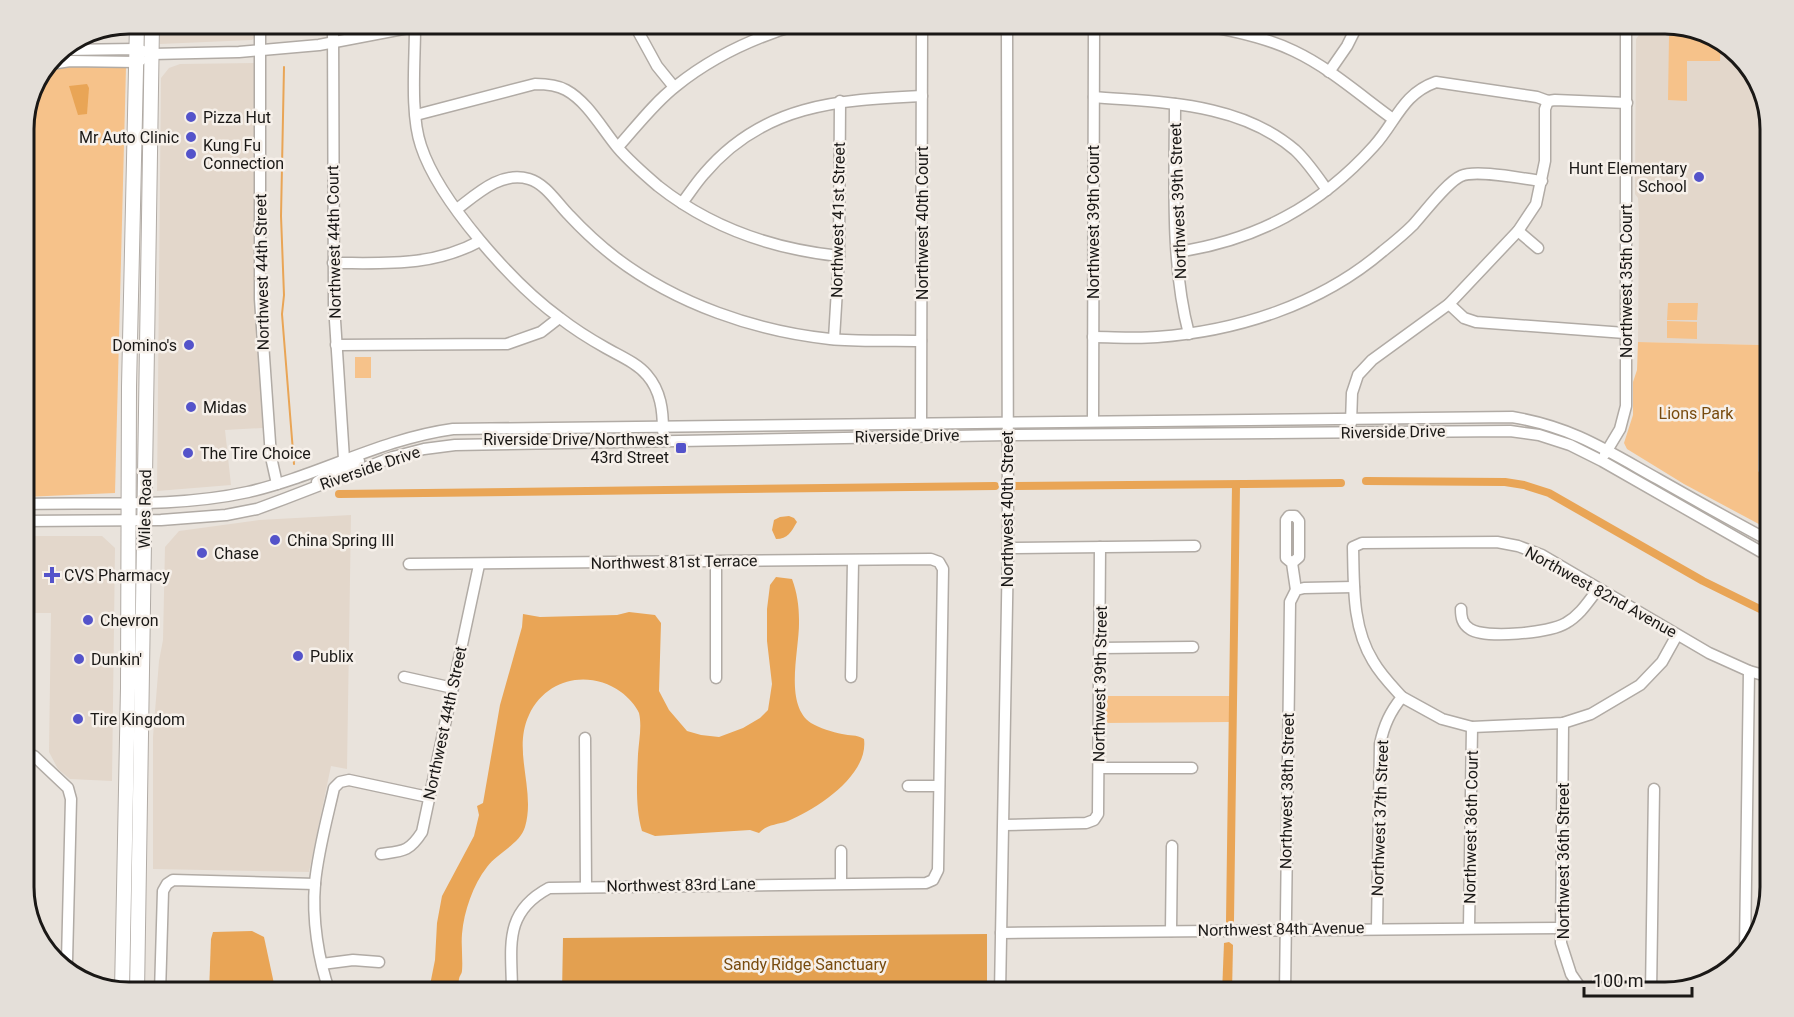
<svg xmlns="http://www.w3.org/2000/svg" width="1794" height="1017" font-family="Roboto,sans-serif">
<rect width="100%" height="100%" fill="#e9e3dc"/>
<!-- built -->
<g fill="#e3d7cb">
<path d="M 160,24 L 255,24 L 255,37 L 252,40 L 160,44 Z"/>
<path d="M 1642,31 L 1691,31 L 1717,38 L 1756,76 L 1765,106 L 1760,345 L 1638,342 L 1639,216 L 1638,198 L 1635,194 L 1636,39 Z"/>
<path d="M 255,63 L 254,296 L 263,428 L 225,430 L 231,485 L 157,491 L 161,78 L 169,68 L 180,64 Z"/>
<path d="M 351,515 L 347,769 L 331,766 L 309,872 L 153,869 L 153,737 L 159,661 L 163,640 L 165,547 L 179,531 L 259,520 Z"/>
<path d="M 24,536 L 102,536 L 115,548 L 112,781 L 70,779 L 58,769 L 49,752 L 51,613 L 24,613 Z"/>
</g>
<!-- green -->
<g fill="#f6c28a">
<path d="M 1669,36 C 1684,36 1709,31 1721,41 L 1720,61 L 1687,61 L 1687,101 L 1668,100 Z"/>
<path d="M 71,67 L 126,67 L 115,493 L 24,497 L 24,123 L 48,69 Z"/>
<path d="M 1668,303 L 1698,303 L 1697,320 L 1667,320 Z"/>
<path d="M 1667,321 L 1697,322 L 1697,339 L 1667,338 Z"/>
<path d="M 1638,342 L 1760,345 L 1758,471 L 1770,487 L 1770,530 L 1684,484 L 1627,449 L 1624,443 L 1633,415 L 1633,382 L 1637,370 Z"/>
<rect x="355" y="357" width="16" height="21"/>
<path d="M 1104,696 L 1230,696 L 1229,722 L 1103,723 Z"/>
</g>
<!-- forest -->
<path fill="#e3a050" d="M 987,934 L 987,993 L 636,993 L 629,989 L 599,988 L 596,993 L 562,993 L 563,938 Z"/>
<!-- water -->
<g fill="#e9a556">
<path d="M 87,84 L 89,88 L 87,114 L 78,115 L 69,86 Z"/>
<path d="M 789,516 L 794,518 L 797,522 C 791,532 788,539 776,539 L 772,530 L 774,520 L 780,517 Z"/>
<path d="M 776,577 L 792,579 C 797,592 799,606 799,620 C 800,649 783,704 811,723 C 819,728 833,732 842,734 C 850,736 856,734 864,739 C 869,775 817,809 788,821 C 777,825 767,824 759,833 L 750,830 L 655,836 L 642,831 C 635,807 637,779 638,754 C 639,740 642,726 639,713 C 636,706 628,697 621,692 C 590,670 547,677 529,715 C 512,751 536,790 525,827 C 520,844 497,853 487,867 C 473,885 464,911 462,934 C 461,946 463,959 462,971 C 462,974 459,976 459,979 C 458,983 459,989 459,993 L 424,993 L 430,985 L 435,960 L 437,923 L 442,896 L 474,836 L 479,815 L 477,806 L 483,803 L 500,705 L 522,627 L 523,614 L 540,617 L 617,615 L 629,612 L 655,615 L 661,623 L 659,691 L 669,710 L 687,731 L 701,735 L 719,737 L 743,728 L 760,718 L 768,710 L 772,684 L 767,641 L 767,609 L 770,585 Z"/>
<path d="M 252,931 L 264,937 L 276,993 L 209,993 L 211,939 L 213,932 Z"/>
<path d="M 1229,942 L 1233,945 L 1232,993 L 1222,993 L 1224,943 Z"/>
<path d="M 608,987 L 629,989 L 636,993 L 596,993 L 599,988 Z"/>
</g>
<g fill="none" stroke-linecap="round" stroke-linejoin="round">
<!-- stream -->
<path stroke="#e9a556" stroke-width="2" d="M 284,67 L 281,216 L 284,295 L 282,314 L 294,464"/>
<!-- canal -->
<g stroke="#e9a556" stroke-width="8">
<path d="M 283,31 L 283,24"/>
<path d="M 1366,481 L 1505,482 L 1524,485 L 1549,493 L 1703,581 L 1770,614"/>
<path d="M 1016,486 L 1341,483"/>
<path d="M 339,494 L 995,486"/>
<path d="M 1230,921 L 1236,485"/>
</g>
<defs>
<g id="minor">
<path d="M 260,24 L 260,299 L 271,457 L 277,484"/>
<path d="M 333,24 L 334,305 L 344,459"/>
<path d="M 634,24 L 657,66 L 674,87"/>
<path d="M 1193,24 C 1227,29 1263,36 1294,51 C 1330,68 1361,96 1393,119"/>
<path d="M 415,28 C 415,62 410,114 421,146 C 439,201 513,284 560,318 C 574,329 590,339 606,348 C 620,356 637,363 647,375 C 661,391 663,411 663,431"/>
<path d="M 63,50 L 137,49 L 152,54 L 239,52 L 319,45 L 429,24"/>
<path d="M 51,64 L 70,61 L 137,62 L 141,60"/>
<path d="M 1329,72 L 1347,46 L 1358,24"/>
<path d="M 1094,97 C 1163,103 1239,102 1295,150 C 1307,161 1317,176 1327,190"/>
<path d="M 1175,104 C 1175,177 1170,263 1189,334"/>
<path d="M 416,115 L 535,84 C 546,84 557,85 566,90 C 588,102 602,129 618,148 C 630,162 644,174 658,186 C 711,228 773,249 839,256"/>
<path d="M 618,147 C 636,127 654,103 676,86 C 712,57 755,37 800,24"/>
<path d="M 682,203 C 689,194 696,183 704,174 C 763,104 838,100 922,96"/>
<path d="M 457,209 C 478,193 501,171 529,179 C 546,184 557,203 569,215 C 583,230 599,245 616,258 C 677,304 755,331 830,339 C 860,342 891,340 921,341"/>
<path d="M 1518,231 L 1538,248"/>
<path d="M 1177,252 C 1257,240 1320,206 1374,146 C 1396,122 1402,94 1436,82 L 1537,97 L 1548,101 L 1555,100 L 1627,103"/>
<path d="M 333,263 C 386,263 432,267 480,241"/>
<path d="M 1449,304 L 1464,318 L 1476,322 L 1625,333"/>
<path d="M 1093,337 C 1114,337 1136,339 1157,337 C 1237,331 1320,305 1383,251 C 1393,243 1404,234 1413,225 C 1425,212 1447,182 1461,176 C 1476,169 1524,179 1542,181"/>
<path d="M 834,339 L 839,256 L 840,101"/>
<path d="M 336,345 L 507,344 L 541,332 L 559,318"/>
<path d="M 1093,421 L 1094,24"/>
<path d="M 921,423 L 922,24"/>
<path d="M 1351,423 L 1352,393 L 1358,375 L 1372,360 L 1449,304 L 1518,231 L 1536,204 L 1545,161 L 1545,109 L 1548,101"/>
<path d="M 1605,454 L 1620,429 L 1626,406 L 1626,24"/>
<path d="M 317,482 L 330,473 L 359,461"/>
<path d="M 24,504 C 98,502 175,508 248,492 C 318,476 380,439 453,429 L 1512,417 C 1572,427 1606,450 1658,479 C 1695,500 1732,521 1770,541"/>
<path d="M 24,521 L 161,520 L 226,515 L 257,509 L 284,499 L 393,457 L 424,449 L 455,445 L 1008,435 L 1510,431 L 1539,435 L 1570,445 L 1602,461 L 1770,557"/>
<path d="M 1008,548 L 1195,546"/>
<path d="M 716,562 L 716,678"/>
<path d="M 1292,563 L 1299,557 L 1299,521 L 1295,516 L 1289,516 L 1286,520 L 1286,558 L 1292,563 L 1296,590"/>
<path d="M 409,564 L 931,559 L 939,562 L 943,569 L 938,870 L 933,880 L 926,883 L 549,888 C 502,913 512,948 512,993"/>
<path d="M 1461,609 C 1461,617 1462,624 1470,629 C 1485,639 1550,633 1566,623 C 1580,615 1588,602 1598,589"/>
<path d="M 1100,648 L 1193,647"/>
<path d="M 404,677 L 453,688"/>
<path d="M 851,677 L 853,561"/>
<path d="M 1402,697 L 1442,719 L 1472,727 L 1563,723 L 1591,714 L 1640,685 L 1662,662 L 1677,635"/>
<path d="M 1563,723 L 1561,943 L 1571,974 L 1584,993"/>
<path d="M 585,738 L 586,887"/>
<path d="M 24,755 L 34,756 L 68,788 L 71,799 L 67,961 L 65,968"/>
<path d="M 1099,768 L 1192,768"/>
<path d="M 908,786 L 939,786"/>
<path d="M 1004,825 L 1086,823 L 1094,820 L 1098,814 L 1100,547"/>
<path d="M 841,851 L 841,883"/>
<path d="M 381,854 C 403,851 409,852 422,832 L 479,565"/>
<path d="M 1377,928 L 1380,744 C 1384,725 1390,712 1402,697 C 1392,686 1381,675 1373,661 C 1352,627 1354,586 1353,547 L 1362,543 L 1497,542 L 1518,546 L 1542,555 L 1709,653 L 1749,671 L 1770,677"/>
<path d="M 1469,928 L 1472,727"/>
<path d="M 1171,931 L 1172,846"/>
<path d="M 1001,933 L 1561,928"/>
<path d="M 1745,951 L 1749,671"/>
<path d="M 322,964 L 353,960 L 379,962"/>
<path d="M 160,993 L 163,891 L 167,884 L 173,880 L 315,884"/>
<path d="M 330,993 C 318,959 312,919 315,883 C 318,851 327,819 334,788 L 340,782 L 349,780 L 428,797"/>
<path d="M 1000,993 L 1008,548 L 1007,24"/>
<path d="M 1285,993 L 1290,602 L 1296,590 L 1304,588 L 1354,587"/>
<path d="M 1651,993 L 1654,789"/>
</g>
<g id="major">
<path d="M 122,991 L 128,688 L 129,387 L 137,24"/>
<path d="M 137,993 L 152,24"/>
</g>
</defs>
<!-- minor casing -->
<use href="#minor" stroke="#b1aba5" stroke-width="13"/>
<!-- major casing -->
<use href="#major" stroke="#b1aba5" stroke-width="16"/>
<!-- minor -->
<use href="#minor" stroke="#fff" stroke-width="10"/>
<!-- major -->
<use href="#major" stroke="#fff" stroke-width="14"/>
</g>
<!-- markers -->
<g fill="#5453ca" stroke="#f6f0ea" stroke-width="2">
<circle cx="191" cy="117" r="6"/>
<circle cx="191" cy="137" r="6"/>
<circle cx="191" cy="154" r="6"/>
<circle cx="1699" cy="177" r="6"/>
<circle cx="189" cy="345" r="6"/>
<circle cx="191" cy="407" r="6"/>
<rect x="675" y="442" width="12" height="12" rx="3"/>
<circle cx="188" cy="453" r="6"/>
<circle cx="275" cy="540" r="6"/>
<circle cx="202" cy="553" r="6"/>
<path d="M49 566h6v6h6v6h-6v6h-6v-6h-6v-6h6z"/>
<circle cx="88" cy="620" r="6"/>
<circle cx="298" cy="656" r="6"/>
<circle cx="79" cy="659" r="6"/>
<circle cx="78" cy="719" r="6"/>
</g>
<g text-anchor="middle" dominant-baseline="central" stroke-width="5" stroke-linejoin="round" paint-order="stroke">
<!-- poi labels -->
<g font-size="16" fill="#1a1816" stroke="#f6f0ea" text-anchor="start">
<text x="203" y="117">Pizza Hut</text>
<text x="179" y="137" text-anchor="end">Mr Auto Clinic</text>
<text x="203" y="145">Kung Fu<tspan x="203" dy="18">Connection</tspan></text>
<text x="1687" y="168" text-anchor="end">Hunt Elementary<tspan x="1687" dy="18">School</tspan></text>
<text x="177" y="345" text-anchor="end">Domino's</text>
<text x="203" y="407">Midas</text>
<text x="669" y="439" text-anchor="end">Riverside Drive/Northwest<tspan x="669" dy="18">43rd Street</tspan></text>
<text x="200" y="453">The Tire Choice</text>
<text x="287" y="540">China Spring III</text>
<text x="214" y="553">Chase</text>
<text x="64" y="575">CVS Pharmacy</text>
<text x="100" y="620">Chevron</text>
<text x="310" y="656">Publix</text>
<text x="91" y="659">Dunkin'</text>
<text x="90" y="719">Tire Kingdom</text>
</g>
<!-- street labels -->
<g font-size="16" fill="#1a1816" stroke="#f6f0ea">
<text transform="translate(1178 201) rotate(-92)">Northwest 39th Street</text>
<text transform="translate(838 220) rotate(-89)">Northwest 41st Street</text>
<text transform="translate(1093 222) rotate(-90)">Northwest 39th Court</text>
<text transform="translate(922 223) rotate(-90)">Northwest 40th Court</text>
<text transform="translate(334 242) rotate(-91)">Northwest 44th Court</text>
<text transform="translate(262 272) rotate(-91)">Northwest 44th Street</text>
<text transform="translate(1626 281) rotate(-90)">Northwest 35th Court</text>
<text transform="translate(1393 432) rotate(-1)">Riverside Drive</text>
<text transform="translate(907 436) rotate(-1)">Riverside Drive</text>
<text transform="translate(370 468) rotate(-19)">Riverside Drive</text>
<text transform="translate(145 509) rotate(-89)">Wiles Road</text>
<text transform="translate(1007 509) rotate(-90)">Northwest 40th Street</text>
<text transform="translate(674 562) rotate(-1)">Northwest 81st Terrace</text>
<text transform="translate(1601 592) rotate(29)">Northwest 82nd Avenue</text>
<text transform="translate(1100 684) rotate(-89)">Northwest 39th Street</text>
<text transform="translate(445 723) rotate(-78)">Northwest 44th Street</text>
<text transform="translate(1287 791) rotate(-89)">Northwest 38th Street</text>
<text transform="translate(1380 818) rotate(-88)">Northwest 37th Street</text>
<text transform="translate(1471 827) rotate(-89)">Northwest 36th Court</text>
<text transform="translate(1563 861) rotate(-90)">Northwest 36th Street</text>
<text transform="translate(681 885) rotate(-1)">Northwest 83rd Lane</text>
<text transform="translate(1281 929) rotate(-1)">Northwest 84th Avenue</text>
</g>
<!-- park labels -->
<g font-size="16" fill="#784b0e" stroke="#f6f0ea">
<text x="1696" y="413">Lions Park</text>
<text x="805" y="964">Sandy Ridge Sanctuary</text>
</g>
</g>
<!-- crop -->
<path d="M0 0H1794V1017H0ZM129 34H1665A95 95 0 0 1 1760 129V887A95 95 0 0 1 1665 982H129A95 95 0 0 1 34 887V129A95 95 0 0 1 129 34Z" fill="#e4dfd9" fill-rule="evenodd"/>
<path fill="none" stroke="#1a1816" stroke-width="3" d="M129 34H1665A95 95 0 0 1 1760 129V887A95 95 0 0 1 1665 982H129A95 95 0 0 1 34 887V129A95 95 0 0 1 129 34Z"/>
<!-- scale -->
<path d="M1584 987v9h108v-9" fill="none" stroke="#1a1816" stroke-width="3"/>
<text x="1593" y="987" font-size="18" fill="#1a1816" stroke="#f6f0ea" stroke-width="4.5" paint-order="stroke">100 m</text>
</svg>
